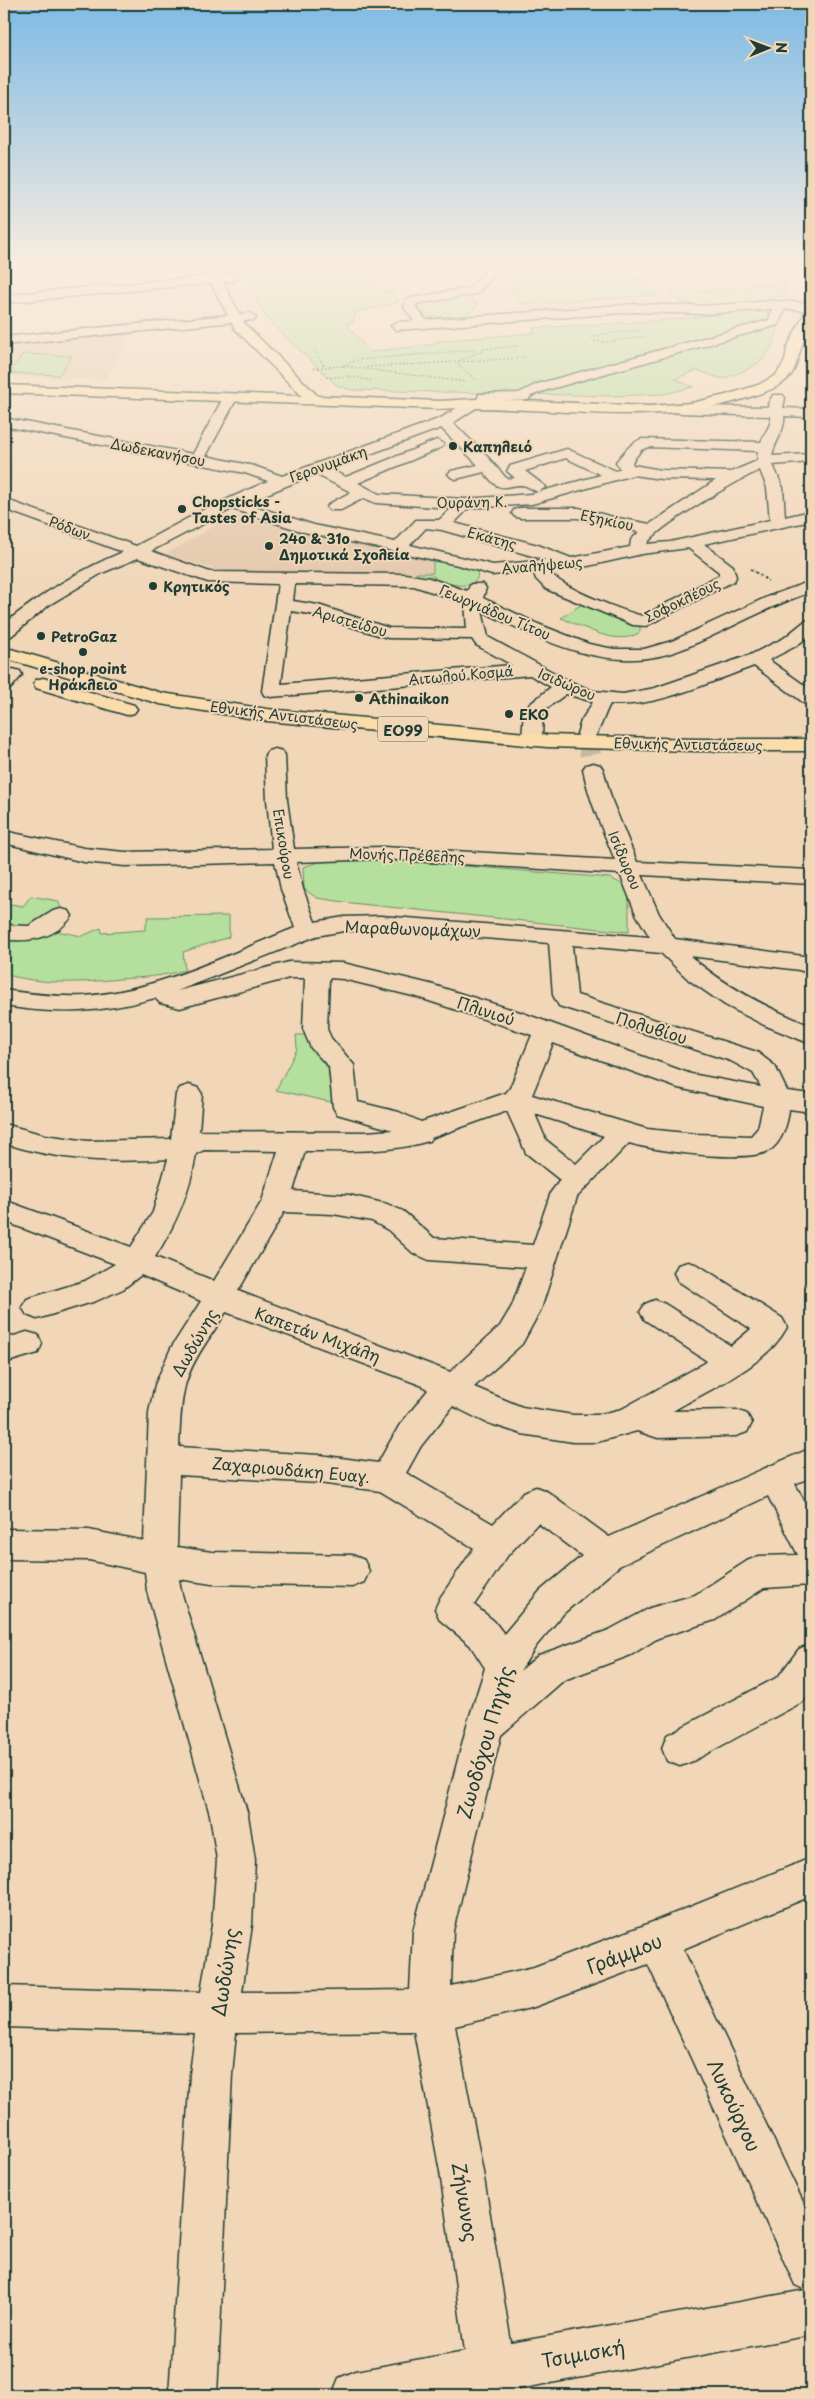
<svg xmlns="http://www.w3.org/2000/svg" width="815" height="2399" font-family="'Playpen Sans',sans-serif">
<rect width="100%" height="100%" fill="#f1d6b8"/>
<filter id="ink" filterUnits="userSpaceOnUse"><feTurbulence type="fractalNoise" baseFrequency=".02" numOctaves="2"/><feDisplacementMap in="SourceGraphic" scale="10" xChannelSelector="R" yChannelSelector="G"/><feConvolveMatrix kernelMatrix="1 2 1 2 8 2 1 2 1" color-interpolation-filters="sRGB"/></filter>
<g filter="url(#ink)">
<!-- built -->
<g fill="#e3c7aa">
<path d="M 133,331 L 105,380 L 4,376 L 4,343 Z"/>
<path d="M 234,514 L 323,538 L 433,561 L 433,573 L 229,574 L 166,554 Z"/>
</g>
<!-- green -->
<g fill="#b4df9d" stroke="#6a8e68">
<path d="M 237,264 L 382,264 L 360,273 L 383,293 L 392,291 L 399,302 L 356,312 L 353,322 L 346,324 L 370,352 L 437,344 L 436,341 L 534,333 L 534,328 C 583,325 631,323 679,319 C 713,316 748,307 781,315 L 782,318 C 769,360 763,365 722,379 L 697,370 L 675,379 L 693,387 L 664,394 L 614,396 L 352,390 L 338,386 L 273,325 L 264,314 Z"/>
<path d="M 547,264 L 607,264 L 616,269 L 624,278 L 640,278 L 659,295 L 522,304 L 511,290 L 519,266 Z"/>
<path d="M 785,283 L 783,296 C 753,301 693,316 670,294 Z"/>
<path d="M 466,295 L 478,305 L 465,316 L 425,317 L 418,309 C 426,296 451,297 466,295 Z"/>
<path d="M 23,354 L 72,356 L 59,375 L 9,373 Z"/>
<path d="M 403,551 L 466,564 L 478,570 L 477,579 C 466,591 449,583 435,579 L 434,576 L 415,577 L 415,573 L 433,573 L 433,561 L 400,554 Z"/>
<path d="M 585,602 L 640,625 L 640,632 C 618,648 583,626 561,618 Z"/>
<path d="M 354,860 L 404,861 L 610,878 L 626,886 L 629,892 L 629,932 L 351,903 L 317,898 L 304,889 L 303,867 L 319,862 Z"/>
<path d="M 31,896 L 58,901 L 61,908 L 51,930 L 82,936 L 101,928 L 102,933 L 145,930 L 148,917 L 229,916 L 229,937 L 183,952 L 185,970 C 160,977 145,977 120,979 C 80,983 42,985 4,974 L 4,903 L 23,906 Z"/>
<path d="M 296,1035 L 307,1035 L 333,1061 L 335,1103 L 276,1090 L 297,1049 Z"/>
</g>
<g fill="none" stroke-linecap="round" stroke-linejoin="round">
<!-- minor-tunnel -->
<path stroke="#c7b79e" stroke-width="21" stroke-dasharray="21 11" stroke-linecap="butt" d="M 587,734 L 593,769"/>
<defs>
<g id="minor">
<path d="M 492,264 L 504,264 L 477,294 L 416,304 L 416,307 L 426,320 L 635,304 L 703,306 L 772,301 L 811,303 L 811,311 L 785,309 L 778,325 L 547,390 L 531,396 L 528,400 L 491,401 L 489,407 L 479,406 L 453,423 L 484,453 L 507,479 L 515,478 L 507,471 L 510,466 L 567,449 L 616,471 L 620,469 L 616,462 C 624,452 630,444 641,439 L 761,442 L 771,422 L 770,416 L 680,413 L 675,412 L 673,409 L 675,406 L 769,407 L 768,404 L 773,395 L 783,395 L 785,398 L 783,408 L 811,409 L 811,417 L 784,416 C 786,429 774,443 772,456 L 811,454 L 811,462 L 773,465 L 783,488 L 785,517 L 811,511 L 811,521 L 704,544 L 733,566 L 736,577 L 734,581 L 646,626 L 633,625 L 546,589 L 536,579 L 533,571 L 492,575 L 458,565 L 304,532 L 232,509 L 151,551 L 210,572 L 405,574 L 429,578 L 467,591 L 471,584 L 483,584 L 486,588 L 483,598 L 538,624 L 589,644 L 614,649 L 644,649 L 672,641 L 767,597 L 811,581 L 811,592 C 768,606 728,630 685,648 C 614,678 546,642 482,611 L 488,637 L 571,682 L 593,691 L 623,694 L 655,688 L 750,655 L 784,638 L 805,621 L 811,620 L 811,634 L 796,646 L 769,660 L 811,690 L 811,705 L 804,703 L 754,666 C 712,681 654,709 610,704 C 604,715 601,728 594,738 L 587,740 L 580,738 L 577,734 L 581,721 L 593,702 L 566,694 L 543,711 L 542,740 L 539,744 L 532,746 L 525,744 L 522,740 L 524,709 L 551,687 L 530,675 L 271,697 L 264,695 L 262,691 L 278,584 L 208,582 L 138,558 L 102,573 L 49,605 L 10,637 L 4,638 L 4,624 C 41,594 79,570 123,552 L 4,509 L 4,499 L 136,546 L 205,509 L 268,481 L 245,473 L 4,426 L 4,418 L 193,454 L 223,398 L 230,394 L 237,398 L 206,456 L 254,466 L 282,476 L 441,418 L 469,400 L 477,400 L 479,394 L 519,393 L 537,384 L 769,320 L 772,309 L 703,314 L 635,312 L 397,330 L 391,326 L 397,322 L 414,321 L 404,307 L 406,299 L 469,288 ZM 441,428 L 478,465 L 451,471 L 448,474 L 451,477 L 456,479 L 484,472 C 502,495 500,485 523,485 C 528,486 533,490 538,492 L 546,487 L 525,471 L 566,458 L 601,475 L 531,494 L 465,499 L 379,494 L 358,483 L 442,447 L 444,444 L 437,440 L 346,477 L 329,469 ZM 648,447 L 758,451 L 757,461 L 731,472 L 661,470 L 633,465 L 632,462 L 641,450 ZM 760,470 L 767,488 L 770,520 L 670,542 L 647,544 C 656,527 739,479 760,470 ZM 315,474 L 351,492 L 329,504 L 327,507 L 329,510 L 341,510 L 364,498 L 376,503 L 452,508 L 439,520 L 416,520 L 395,542 L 314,525 L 245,503 ZM 633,475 L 661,479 L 716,480 L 650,524 L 613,517 L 579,508 L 520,508 L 514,510 L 512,513 L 514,516 L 520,518 L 578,518 L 639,532 L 631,540 L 630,547 L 571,558 L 538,545 L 454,523 L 469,508 L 532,504 ZM 426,528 L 442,530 L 546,560 L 493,565 L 410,545 ZM 688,548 L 719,572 L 719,575 L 643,616 C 626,612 552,585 550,570 L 588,566 L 642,554 ZM 295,584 L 414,586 L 465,603 L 467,629 L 389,628 L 318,605 L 293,601 ZM 291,611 L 310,614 L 388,638 L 472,639 L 476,645 L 512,665 L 281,684 Z"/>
<path d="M 231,274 L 235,275 L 237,278 L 235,281 L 4,303 L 4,295 Z"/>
<path d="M 250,313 L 256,317 L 254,320 L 4,345 L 4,337 Z"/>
<path d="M 13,669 L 20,671 L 22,675 L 11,688 L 4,690 L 4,674 Z"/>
<path d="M 275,749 L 282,751 L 285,755 L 287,800 L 294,849 L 383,847 L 615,860 C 603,830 589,801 583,769 L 586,765 L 593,763 L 600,765 L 603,769 L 612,801 L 637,862 L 811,870 L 811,884 L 642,875 L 659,914 L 675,939 L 811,957 L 811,974 L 799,970 L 690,956 C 726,987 767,1008 811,1026 L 811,1044 L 764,1025 L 725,1005 L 689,980 L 661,953 L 572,945 L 577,995 L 757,1052 L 775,1066 L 787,1091 L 811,1094 L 811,1112 L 789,1109 C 788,1123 782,1142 770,1150 C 749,1164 654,1151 629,1143 L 577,1197 L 541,1309 L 522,1344 L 474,1387 L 522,1407 L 573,1415 L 597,1415 L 622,1409 L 705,1363 L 707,1361 L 645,1320 L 640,1312 L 645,1304 L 655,1300 L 665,1304 L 731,1346 L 751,1329 L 678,1281 L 674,1273 L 678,1265 L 688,1262 L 698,1265 L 782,1318 L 787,1327 C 767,1366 709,1389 673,1411 L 736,1410 L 747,1414 L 752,1423 L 747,1432 L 736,1436 L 658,1438 L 637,1431 L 597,1442 L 573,1442 L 522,1434 L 485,1422 L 453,1406 L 421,1446 L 406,1473 L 493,1524 L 524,1492 L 536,1487 L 548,1492 L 609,1537 L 811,1448 L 811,1477 L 795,1484 L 811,1514 L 811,1585 L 764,1588 L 715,1620 L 658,1638 L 631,1655 L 564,1680 L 501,1735 L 453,1931 L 451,1986 L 534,1967 L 658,1920 L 811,1858 L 811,1896 L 683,1949 L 811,2219 L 811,2335 L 518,2389 L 519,2395 L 332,2395 L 339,2378 L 356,2371 L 465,2351 L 440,2172 L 414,2031 L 236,2033 L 232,2074 L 217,2395 L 169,2395 L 190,2074 L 195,2033 L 4,2027 L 4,1986 L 201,1992 L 212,1925 L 217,1860 L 210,1815 L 147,1591 L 145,1572 L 89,1560 L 4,1559 L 4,1529 L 89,1530 L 144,1541 L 149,1412 L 155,1385 L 171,1348 L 201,1301 L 141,1275 L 123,1289 L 96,1301 L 37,1319 L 27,1315 L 22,1307 L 27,1299 L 85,1281 L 115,1264 L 4,1221 L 4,1200 L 131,1247 L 153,1212 L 168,1159 C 112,1163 57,1161 4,1143 L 4,1124 L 45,1135 L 88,1141 L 171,1139 L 176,1094 L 180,1088 L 189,1085 L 198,1088 L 202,1094 L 199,1131 L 366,1132 L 393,1130 L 337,1114 L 333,1107 L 329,1067 L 311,1048 L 303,1029 L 305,978 L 289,978 L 180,1008 L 160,1003 L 155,998 C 99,1013 61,1015 4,1006 L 4,990 C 31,994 57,997 84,996 C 158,991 228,954 295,928 L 281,889 L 275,862 L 125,866 L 84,862 L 4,843 L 4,831 L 84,848 L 125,852 L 272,849 L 267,800 L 265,755 L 268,751 ZM 383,859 L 620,874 L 636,914 L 650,937 L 381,916 L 344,917 L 315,922 L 303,889 L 296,862 ZM 381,930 L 549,943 L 553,995 L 559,1006 L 731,1061 L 753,1073 L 761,1087 L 691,1074 L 520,1012 L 430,984 L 343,963 L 289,962 L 177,991 L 316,936 L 344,931 ZM 329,978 L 343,979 L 417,997 L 532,1035 L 510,1088 L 506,1093 L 421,1122 L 399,1112 L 358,1102 L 354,1065 L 331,1038 L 327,1029 ZM 553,1043 L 678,1088 L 763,1106 L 758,1128 L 751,1136 L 696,1134 L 647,1129 L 532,1095 ZM 507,1111 L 526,1153 L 560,1180 L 551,1192 L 533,1245 L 434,1238 L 403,1211 L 387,1204 L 349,1195 L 293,1191 L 305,1151 C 347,1151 389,1153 429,1141 L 431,1138 ZM 535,1114 L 604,1136 L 576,1164 L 546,1140 ZM 204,1150 L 278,1151 L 262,1201 L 214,1281 L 155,1257 C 176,1224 190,1192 196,1154 ZM 284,1212 L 333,1214 L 372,1221 L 388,1230 L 413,1253 L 429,1260 L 526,1267 L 512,1306 L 500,1326 L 450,1372 L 238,1291 ZM 226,1312 L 423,1386 L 428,1390 L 399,1426 L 378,1463 L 319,1455 L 179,1447 C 180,1427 180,1406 185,1386 C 192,1359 212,1335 226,1312 ZM 179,1475 L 319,1483 L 380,1491 L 474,1548 L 440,1598 L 435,1609 L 440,1620 L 470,1645 L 485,1668 L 467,1725 L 413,1931 L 410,1990 L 242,1992 L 252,1925 L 255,1860 L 248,1815 L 181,1591 L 179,1579 L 212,1584 L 352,1587 L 364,1582 L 369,1571 L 364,1560 L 352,1555 L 212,1552 L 177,1547 ZM 768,1496 L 798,1555 L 759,1556 L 747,1561 L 695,1595 L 650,1608 L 609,1630 L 539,1655 L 520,1671 L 536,1646 L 564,1613 L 619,1566 ZM 538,1523 L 582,1556 L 540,1591 L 504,1634 L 494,1621 L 474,1605 L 508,1555 ZM 648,1964 L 795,2285 L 806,2290 L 511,2343 L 483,2172 L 455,2026 L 534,2007 Z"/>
<path d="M 61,909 L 69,911 L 72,916 C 57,938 28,943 4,939 L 4,925 L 29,926 L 53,911 Z"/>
<path d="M 27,1332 L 38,1335 L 42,1344 L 38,1353 L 4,1363 L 4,1339 Z"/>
<path d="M 811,1644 L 811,1691 L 804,1701 L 693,1761 L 680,1766 L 667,1761 L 662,1748 L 667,1735 L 778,1677 L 799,1649 Z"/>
</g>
<g id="major">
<path d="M 201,264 L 213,264 L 245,324 L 318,396 L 440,401 L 474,399 L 650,406 L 691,403 L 726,395 L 758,385 L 776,375 L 785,361 L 787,348 L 805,312 L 811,308 C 812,326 806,332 801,348 C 797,359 796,373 785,381 C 774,390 759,394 747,398 C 648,430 542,403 440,409 L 4,393 L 4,385 L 302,396 L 235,329 Z"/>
<path d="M 4,647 L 162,693 L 267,709 L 547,735 L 696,739 L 811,739 L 811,751 L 696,751 L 547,747 L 267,721 L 160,704 L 4,658 Z"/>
<path d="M 43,678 L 134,705 L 137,709 L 134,713 L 127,715 L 36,688 L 34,684 L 36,680 Z"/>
</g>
</defs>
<!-- minor casing -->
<use href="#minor" stroke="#1f3d34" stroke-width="3"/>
<!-- major casing -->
<use href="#major" stroke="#1f3d34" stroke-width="3"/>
<!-- path-far1 -->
<g stroke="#1f3d34" stroke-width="1" stroke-dasharray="2 2" stroke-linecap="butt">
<path d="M 413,264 L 440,277"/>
<path d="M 590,338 L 602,334 L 642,330"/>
<path d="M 594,341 L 607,342 L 646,336"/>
<path d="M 314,350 L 325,367"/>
<path d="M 456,362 L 476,380"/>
<path d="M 459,362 L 522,358 L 526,355"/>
<path d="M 343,366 L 465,382"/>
<path d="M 366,367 L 456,362 L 484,350"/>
<path d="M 313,368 L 342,366 L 357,360 L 519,346"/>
<path d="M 322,378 L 348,376 L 373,381"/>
</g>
<!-- path -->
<path stroke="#1f3d34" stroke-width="2" stroke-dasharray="2.5 2.5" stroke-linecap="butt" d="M 751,569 L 768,581"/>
<!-- minor -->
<use href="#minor" fill="#f1d6b8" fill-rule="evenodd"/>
<!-- major -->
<use href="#major" fill="#fbddab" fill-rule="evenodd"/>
</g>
</g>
<!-- sky -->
<linearGradient id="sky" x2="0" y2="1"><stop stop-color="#7ebae5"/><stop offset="0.44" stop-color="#f9eddf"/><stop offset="1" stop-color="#f9eddf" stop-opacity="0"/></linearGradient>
<rect width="815" height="600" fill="url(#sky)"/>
<!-- markers -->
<g fill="#1f3d34" stroke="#f1d6b8" stroke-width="2">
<circle cx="453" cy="446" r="5"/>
<circle cx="182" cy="509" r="5"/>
<circle cx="269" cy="546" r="5"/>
<circle cx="153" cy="586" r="5"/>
<circle cx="41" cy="636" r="5"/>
<circle cx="83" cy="652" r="5"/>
<circle cx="359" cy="698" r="5"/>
<circle cx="509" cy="714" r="5"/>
</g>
<g text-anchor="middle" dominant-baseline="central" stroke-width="4" stroke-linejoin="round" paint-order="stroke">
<!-- far-poi labels -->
<g font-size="14" font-weight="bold" fill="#1f3d34" stroke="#f1d6b8" text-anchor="start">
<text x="463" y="446">Καπηλειό</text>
<text x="192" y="501">Chopsticks -<tspan x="192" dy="16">Tastes of Asia</tspan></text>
<text x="279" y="538">24ο &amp; 31ο<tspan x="279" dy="16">Δημοτικά Σχολεία</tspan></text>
<text x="163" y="586">Κρητικός</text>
<text x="51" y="636">PetroGaz</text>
<text x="83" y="668" text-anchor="middle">e-shop point<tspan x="83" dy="16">Ηράκλειο</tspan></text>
<text x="369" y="698">Athinaikon</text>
<text x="519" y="714">EKO</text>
</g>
<!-- far-street labels -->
<g font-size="14" fill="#1f3d34" stroke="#f1d6b8">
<text transform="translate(158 452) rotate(11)">Δωδεκανήσου</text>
<text transform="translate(328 464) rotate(-20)">Γερονυμάκη</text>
<text transform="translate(472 502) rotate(-1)">Ουράνη Κ.</text>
<text transform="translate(607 520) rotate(12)">Εξηκίου</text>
<text transform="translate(70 528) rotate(20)">Ρόδων</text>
<text transform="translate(492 538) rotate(15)">Εκάτης</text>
<text transform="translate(542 565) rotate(-5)">Αναλήψεως</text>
<text transform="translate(682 600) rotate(-26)">Σοφοκλέους</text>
<text transform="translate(495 612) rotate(23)">Γεωργιάδου Τίτου</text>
<text transform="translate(350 621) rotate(16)">Αριστείδου</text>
<text transform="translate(461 675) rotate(-5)">Αιτωλού Κοσμά</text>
<text transform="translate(567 684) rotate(23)">Ισιδώρου</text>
<text transform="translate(284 715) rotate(7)">Εθνικής Αντιστάσεως</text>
<text transform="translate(688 744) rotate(1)">Εθνικής Αντιστάσεως</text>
<text transform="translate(284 844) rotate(81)">Επικούρου</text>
<text transform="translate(407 855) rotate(2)">Μονής Πρέβελης</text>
<text transform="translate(625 860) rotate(67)">Ισίδωρου</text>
</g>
<!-- shield labels -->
<rect fill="#f1d6b8" stroke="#5e6b5c" stroke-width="1" x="378" y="716.5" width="50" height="25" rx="4"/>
<g font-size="15" font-weight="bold" fill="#1f3d34">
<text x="403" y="729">ΕΟ99</text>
</g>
<!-- street labels -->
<g font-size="16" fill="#1f3d34" stroke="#f1d6b8">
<text transform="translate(413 928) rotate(2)">Μαραθωνομάχων</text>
<text transform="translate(486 1010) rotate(18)">Πλινιού</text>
<text transform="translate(652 1027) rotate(17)">Πολυβίου</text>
<text transform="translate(318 1334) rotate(20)">Καπετάν Μιχάλη</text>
<text transform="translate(194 1342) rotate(-60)">Δωδώνης</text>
<text transform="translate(291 1469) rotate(5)">Ζαχαριουδάκη Ευαγ.</text>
</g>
<!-- near-street labels -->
<g font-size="19" fill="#1f3d34" stroke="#f1d6b8">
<text transform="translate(484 1742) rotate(-74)">Ζωοδόχου Πηγής</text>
<text transform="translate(624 1953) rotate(-21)">Γράμμου</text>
<text transform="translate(224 1972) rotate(-81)">Δωδώνης</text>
<text transform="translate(735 2105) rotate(65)">Λυκούργου</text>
<text transform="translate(466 2202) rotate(81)">Ζήνωνος</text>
<text transform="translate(583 2353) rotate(-10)">Τσιμισκή</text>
</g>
</g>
<!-- margin -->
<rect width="815" height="2399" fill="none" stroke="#f1d6b8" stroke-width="20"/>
<rect x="10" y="10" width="795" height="2379" fill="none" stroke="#1f3d34" stroke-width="2" filter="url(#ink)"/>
<!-- north arrow -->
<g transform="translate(768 48) rotate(89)" stroke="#f1d6b8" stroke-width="4" paint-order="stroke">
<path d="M0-4L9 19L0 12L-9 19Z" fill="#1f3d34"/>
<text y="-8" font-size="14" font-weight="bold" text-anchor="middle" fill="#1f3d34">N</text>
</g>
</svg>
